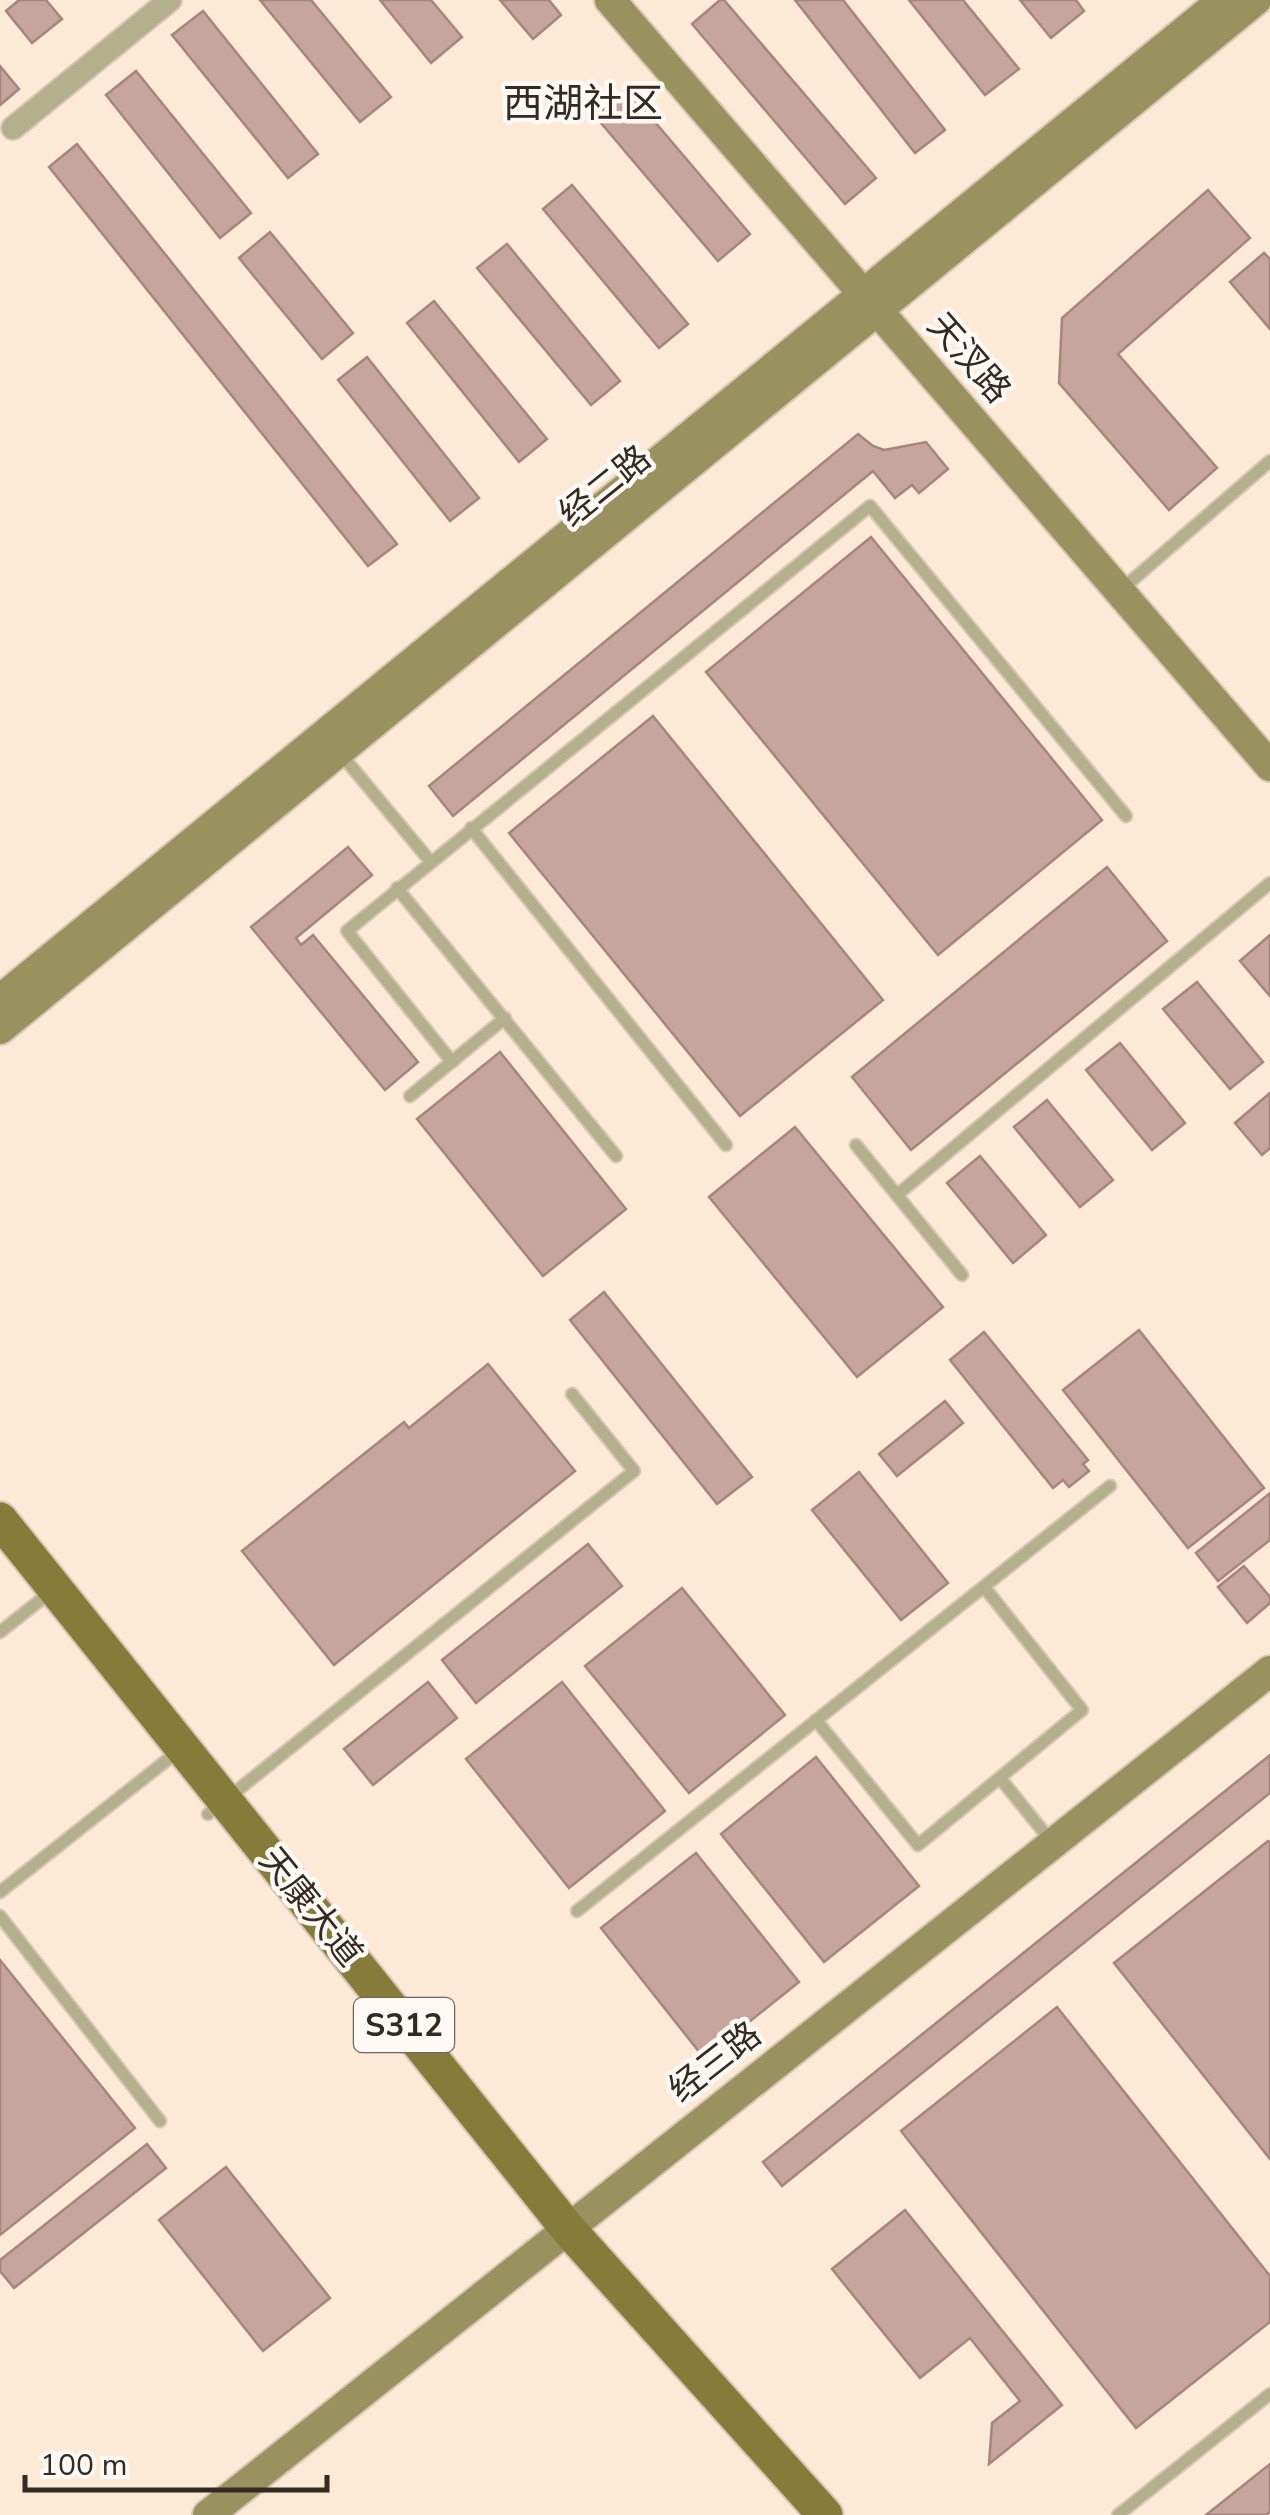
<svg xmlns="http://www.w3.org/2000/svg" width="1270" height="2515" font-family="'Nunito Sans','Noto Sans SC',sans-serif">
<rect width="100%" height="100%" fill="#fce9d6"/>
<!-- building -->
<g fill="#c6a59c" stroke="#a5857d" stroke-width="2.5">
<path d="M 19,0 L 46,0 L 62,19 L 32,43 L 6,11 Z"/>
<path d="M 260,0 L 311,0 L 391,97 L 360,122 Z"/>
<path d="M 380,0 L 431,0 L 462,37 L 431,63 Z"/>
<path d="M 500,0 L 549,0 L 561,15 L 533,39 Z"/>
<path d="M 720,0 L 724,0 L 876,178 L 845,204 L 692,24 Z"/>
<path d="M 795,0 L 843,0 L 945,130 L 915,153 Z"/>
<path d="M 909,0 L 963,0 L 1019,69 L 985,95 Z"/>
<path d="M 1020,0 L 1076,0 L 1084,11 L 1051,38 Z"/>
<path d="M 203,11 L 318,154 L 288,178 L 172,35 Z"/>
<path d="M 0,66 L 19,89 L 0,105 Z"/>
<path d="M 136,71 L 251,213 L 220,238 L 106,95 Z"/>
<path d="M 627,89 L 750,234 L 718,261 L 595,116 Z"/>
<path d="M 77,144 L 397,544 L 368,566 L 49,167 Z"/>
<path d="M 572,185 L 688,324 L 659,348 L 543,209 Z"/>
<path d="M 1208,190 L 1250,238 L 1118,354 L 1217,468 L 1169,510 L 1059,383 L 1062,318 Z"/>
<path d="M 270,232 L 353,333 L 322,359 L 239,258 Z"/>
<path d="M 507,244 L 620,381 L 591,405 L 477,268 Z"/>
<path d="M 1264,253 L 1270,259 L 1270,329 L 1230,282 Z"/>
<path d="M 434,301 L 547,439 L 519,462 L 407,323 Z"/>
<path d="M 367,357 L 479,498 L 450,521 L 338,380 Z"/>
<path d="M 858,434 L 873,446 L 884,450 L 926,442 L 948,469 L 919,493 L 912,485 L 895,498 L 873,471 L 453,816 L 429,786 Z"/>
<path d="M 871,537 L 1102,820 L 938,955 L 706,672 Z"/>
<path d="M 653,716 L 883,1000 L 740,1116 L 509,833 Z"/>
<path d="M 348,847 L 372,875 L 296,938 L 301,945 L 313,935 L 418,1062 L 385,1090 L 251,927 Z"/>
<path d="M 1107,867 L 1167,941 L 911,1150 L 852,1077 Z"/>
<path d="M 1270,935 L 1270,996 L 1240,961 Z"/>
<path d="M 1197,982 L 1263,1062 L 1230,1089 L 1163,1009 Z"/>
<path d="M 1120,1043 L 1185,1123 L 1152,1150 L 1086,1070 Z"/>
<path d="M 500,1052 L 626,1209 L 543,1276 L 417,1119 Z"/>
<path d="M 1270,1093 L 1270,1148 L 1262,1155 L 1235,1123 Z"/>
<path d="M 1047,1100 L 1113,1180 L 1080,1207 L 1014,1127 Z"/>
<path d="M 795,1127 L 943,1307 L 857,1377 L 709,1197 Z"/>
<path d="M 980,1156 L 1046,1235 L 1013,1263 L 947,1183 Z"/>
<path d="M 604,1292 L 752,1477 L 717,1504 L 570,1320 Z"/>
<path d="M 1139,1330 L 1264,1488 L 1188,1548 L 1063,1390 Z"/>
<path d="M 984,1332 L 1088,1460 L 1083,1464 L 1089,1471 L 1069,1487 L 1063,1480 L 1053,1488 L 950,1360 Z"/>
<path d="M 488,1364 L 575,1471 L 334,1665 L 242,1551 L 404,1422 L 409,1428 Z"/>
<path d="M 945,1401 L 963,1423 L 897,1476 L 879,1454 Z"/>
<path d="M 859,1472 L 948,1583 L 901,1620 L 812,1510 Z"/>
<path d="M 1270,1493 L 1270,1540 L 1218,1581 L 1196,1553 Z"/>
<path d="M 588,1544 L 622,1586 L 476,1703 L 442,1660 Z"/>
<path d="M 1244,1566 L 1270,1597 L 1270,1603 L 1247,1623 L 1218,1587 Z"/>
<path d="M 682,1588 L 785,1715 L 689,1793 L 585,1666 Z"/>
<path d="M 428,1682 L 457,1718 L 373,1785 L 344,1749 Z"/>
<path d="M 562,1682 L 665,1811 L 569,1888 L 466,1759 Z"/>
<path d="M 1270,1755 L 1270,1793 L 782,2186 L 763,2162 Z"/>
<path d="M 816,1757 L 919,1886 L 824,1962 L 721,1834 Z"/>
<path d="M 1268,1841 L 1270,1842 L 1270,2159 L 1114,1963 Z"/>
<path d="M 696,1853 L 799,1982 L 704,2058 L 601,1928 Z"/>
<path d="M 0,1960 L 135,2128 L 0,2235 Z"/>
<path d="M 1057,2007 L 1270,2276 L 1270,2322 L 1136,2428 L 901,2131 Z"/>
<path d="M 147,2144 L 166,2168 L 14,2288 L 0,2271 L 0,2260 Z"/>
<path d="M 226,2167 L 330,2298 L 263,2351 L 159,2220 Z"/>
<path d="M 905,2210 L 1062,2405 L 989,2464 L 992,2423 L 1020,2401 L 970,2338 L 920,2378 L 832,2269 Z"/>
<path d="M 1270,2464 L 1270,2512 L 1266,2515 L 1206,2515 Z"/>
</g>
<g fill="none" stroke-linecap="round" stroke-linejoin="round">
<defs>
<g id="lane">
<path d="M 1122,589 L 1270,461"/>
<path d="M 340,753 L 430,861"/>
<path d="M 471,828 L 726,1145"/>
<path d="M 397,888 L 616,1156"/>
<path d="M 452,1062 L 347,931 L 870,506 L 1126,816"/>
<path d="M 410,1096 L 505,1018"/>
<path d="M 856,1145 L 962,1275"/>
<path d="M 897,1195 L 1270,883"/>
<path d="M 0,1632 L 52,1591"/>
<path d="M 816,1720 L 918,1845 L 1082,1710 L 985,1588"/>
<path d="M 1000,1778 L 1051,1841"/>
<path d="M 208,1814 L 634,1471 L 572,1394"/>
<path d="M 0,1892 L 181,1749"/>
<path d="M 577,1911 L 1110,1486"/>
<path d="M 0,1916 L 160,2121"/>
<path d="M 1118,2515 L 1270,2394"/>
</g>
<path id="street" d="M 13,128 L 170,0"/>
<g id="secondary">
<path d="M 610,0 L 1270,766"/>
<path d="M 0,1000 L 1223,0"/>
<path d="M 0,1029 L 1256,0"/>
<path d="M 208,2515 L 1270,1671"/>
</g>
<path id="primary" d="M 0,1520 L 568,2229 L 825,2515"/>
</defs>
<!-- lane casing -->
<use href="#lane" stroke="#d8c7b5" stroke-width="15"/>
<!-- street casing -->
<use href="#street" stroke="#d8c7b5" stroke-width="26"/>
<!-- secondary casing -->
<use href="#secondary" stroke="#d8c7b5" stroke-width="34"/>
<!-- primary casing -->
<use href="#primary" stroke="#d8c7b5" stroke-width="39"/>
<!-- lane -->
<use href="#lane" stroke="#b4b08e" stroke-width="11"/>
<!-- street -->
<use href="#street" stroke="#b4b08e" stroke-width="22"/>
<!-- secondary -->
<use href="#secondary" stroke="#99925f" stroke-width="30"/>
<!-- primary -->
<use href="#primary" stroke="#867c3a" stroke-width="35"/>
</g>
<g text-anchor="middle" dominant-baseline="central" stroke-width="9" stroke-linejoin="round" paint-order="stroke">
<!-- shield labels -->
<rect fill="#fef9f4" stroke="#706860" stroke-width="2.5" x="354" y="1998" width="100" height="54" rx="8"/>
<g font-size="32" font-weight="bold" fill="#332a21">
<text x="404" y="2025">S312</text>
</g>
<!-- street labels -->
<g font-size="35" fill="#332a21" stroke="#fef9f4">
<text transform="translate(969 358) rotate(49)">天汊路</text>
<text transform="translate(605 486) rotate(-39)">经二路</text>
<text transform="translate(311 1907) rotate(51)">天康大道</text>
<text transform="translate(715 2062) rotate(-38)">经三路</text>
</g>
<!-- quarter labels -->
<g font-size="40" fill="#332a21" stroke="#fef9f4">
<text x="583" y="104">西湖社区</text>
</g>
</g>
<!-- scale -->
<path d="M25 2475v15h302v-15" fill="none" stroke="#332a21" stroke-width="5"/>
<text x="40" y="2475" font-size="30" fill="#332a21" stroke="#fef9f4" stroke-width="8" paint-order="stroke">100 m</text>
</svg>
